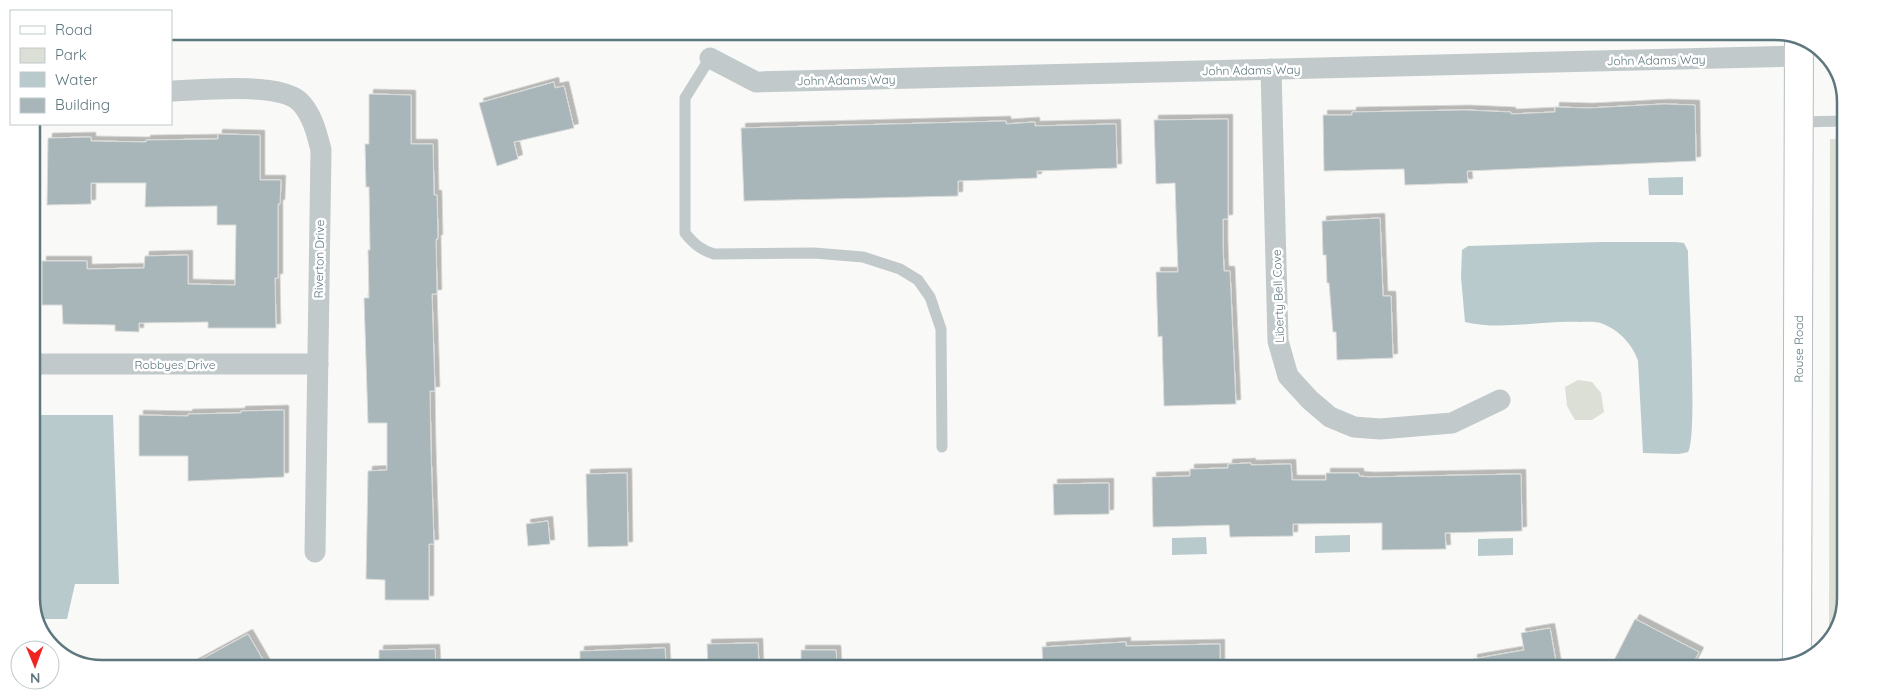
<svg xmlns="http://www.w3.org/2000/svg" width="1877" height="700" font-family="Quicksand,sans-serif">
<defs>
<filter id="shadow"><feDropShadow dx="4.5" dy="-4.5" stdDeviation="0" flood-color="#0004"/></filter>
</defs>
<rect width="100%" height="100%" fill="#f9f9f7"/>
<!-- green -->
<g fill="#dbdfd5">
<path d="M 1830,139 L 1845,139 L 1842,620 L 1829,638 Z"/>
<path d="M 1578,380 L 1592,382 L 1601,393 L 1604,412 L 1592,420 L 1575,420 L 1567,406 L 1565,387 Z"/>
</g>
<!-- water -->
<g fill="#b9cacc">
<path d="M 1683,177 L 1683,195 L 1649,195 L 1648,178 Z"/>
<path d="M 1601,242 L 1676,242 L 1684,243 L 1688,251 C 1688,280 1698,437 1688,452 L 1679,454 L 1643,453 L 1638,361 C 1633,345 1619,330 1603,324 C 1596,321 1587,322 1580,322 C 1542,320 1503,331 1465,322 L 1461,277 L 1462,250 L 1468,246 Z"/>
<path d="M 31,415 L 113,415 L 119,584 L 75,584 L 67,619 L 37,619 L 31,603 Z"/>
<path d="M 1350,535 L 1350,552 L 1315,553 L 1315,536 Z"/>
<path d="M 1206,537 L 1207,554 L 1172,555 L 1172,538 Z"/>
<path d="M 1513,538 L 1513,555 L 1478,556 L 1478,539 Z"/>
</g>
<!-- building -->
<g fill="#a8b6b9" stroke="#dbdbd9" filter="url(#shadow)">
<path d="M 554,82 L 555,88 L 564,86 L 574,128 L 514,142 L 518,159 L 497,166 L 479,103 Z"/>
<path d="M 369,94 L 411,95 L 411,144 L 433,144 L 434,195 L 437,195 L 438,239 L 436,239 L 437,294 L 432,294 L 435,391 L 430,391 L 431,450 L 434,544 L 429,544 L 429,600 L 385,600 L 385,580 L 366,579 L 368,471 L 387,470 L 387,423 L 368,423 L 364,298 L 369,298 L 368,250 L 370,250 L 369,187 L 366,187 L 365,144 L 369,144 Z"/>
<path d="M 1664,104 L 1695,105 L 1696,161 L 1467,171 L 1468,183 L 1405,185 L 1404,169 L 1324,171 L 1323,115 L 1352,115 L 1352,112 L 1465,110 L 1511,112 L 1511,114 L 1555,112 L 1555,107 L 1588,108 Z"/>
<path d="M 1228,119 L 1228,219 L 1223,219 L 1223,245 L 1224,271 L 1230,271 L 1236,404 L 1164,406 L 1162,336 L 1158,337 L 1156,272 L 1178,272 L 1175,183 L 1156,184 L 1154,120 Z"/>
<path d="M 1006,121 L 1006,124 L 1035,122 L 1035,126 L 1116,124 L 1117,168 L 1037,171 L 1037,178 L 958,181 L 958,196 L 744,201 L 741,128 Z"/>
<path d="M 218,134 L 260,135 L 260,180 L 281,180 L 280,204 L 278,204 L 278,278 L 275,278 L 276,328 L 208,328 L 208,322 L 139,323 L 139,332 L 115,331 L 115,325 L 63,324 L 62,305 L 42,305 L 42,261 L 87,261 L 87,269 L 144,268 L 145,256 L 188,255 L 188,284 L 235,285 L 236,225 L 217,225 L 217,206 L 145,207 L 146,183 L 91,183 L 91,204 L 47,205 L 48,138 L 91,137 L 91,141 L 146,142 L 146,140 L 218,139 Z"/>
<path d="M 1380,218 L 1383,296 L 1391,296 L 1393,358 L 1337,360 L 1336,332 L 1333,332 L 1329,283 L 1327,283 L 1326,255 L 1323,255 L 1322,221 Z"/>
<path d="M 284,410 L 284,477 L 188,481 L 188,456 L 139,456 L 139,415 L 188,416 L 188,414 L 241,413 L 241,411 Z"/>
<path d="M 1251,463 L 1251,465 L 1291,464 L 1292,480 L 1326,480 L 1326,473 L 1359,473 L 1359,476 L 1369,477 L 1521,474 L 1522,531 L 1445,533 L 1446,549 L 1382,550 L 1382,523 L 1293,524 L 1293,536 L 1230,537 L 1229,525 L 1153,527 L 1152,477 L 1190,476 L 1190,469 L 1228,468 L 1228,464 Z"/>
<path d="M 627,473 L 628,546 L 588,547 L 586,474 Z"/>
<path d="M 1109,483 L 1109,514 L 1054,515 L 1053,484 Z"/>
<path d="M 548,521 L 550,544 L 528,546 L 526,524 Z"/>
<path d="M 1635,619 L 1699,652 L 1690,669 L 1610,668 Z"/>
<path d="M 1550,628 L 1557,668 L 1473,668 L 1473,659 L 1524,650 L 1521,633 Z"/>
<path d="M 248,634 L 266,665 L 191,665 Z"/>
<path d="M 1126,642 L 1126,646 L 1220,644 L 1220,668 L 1043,667 L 1042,647 Z"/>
<path d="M 758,643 L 759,667 L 708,666 L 707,644 Z"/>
<path d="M 665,648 L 666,666 L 580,666 L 580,651 Z"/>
<path d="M 435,649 L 436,666 L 379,666 L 379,650 Z"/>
<path d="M 801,650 L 836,650 L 837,667 L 801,667 Z"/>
</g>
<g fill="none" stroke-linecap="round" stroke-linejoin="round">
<defs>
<g id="secondary">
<path id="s1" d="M 1797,661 L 1799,36"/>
</g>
</defs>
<!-- secondary casing -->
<use href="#secondary" stroke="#b4bdc0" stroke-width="30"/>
<!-- lane -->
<g stroke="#c2c9cb" stroke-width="11">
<path d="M 710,58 L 685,98 L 685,233 C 694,244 701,250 714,254 L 814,253 L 863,257 L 900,269 L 918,280 L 930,297 L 941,329 L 942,447"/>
<path d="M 1799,122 L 1845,121"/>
</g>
<!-- street -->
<g stroke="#c2c9cb" stroke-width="21">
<path d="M 710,58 L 756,82 L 1799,56"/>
<path d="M 1271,69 L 1278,341 L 1288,376 L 1310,400 L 1330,417 L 1354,427 L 1380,429 L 1452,423 L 1500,400"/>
<path d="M 171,91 C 201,90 277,82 299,101 C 312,113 317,134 321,150 L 315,552"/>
<path d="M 31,364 L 318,364"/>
</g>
<!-- secondary -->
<use href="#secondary" stroke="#fff" stroke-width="28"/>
</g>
<g text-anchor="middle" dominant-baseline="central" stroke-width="5" stroke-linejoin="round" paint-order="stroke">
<!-- street labels -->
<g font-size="12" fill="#5e777e" stroke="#fff">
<text transform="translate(1656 60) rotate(-1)">John Adams Way</text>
<text transform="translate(1251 70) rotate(-1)">John Adams Way</text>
<text transform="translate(846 80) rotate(-1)">John Adams Way</text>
<text transform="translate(319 259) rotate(-89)">Riverton Drive</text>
<text transform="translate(1278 296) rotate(-92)">Liberty Bell Cove</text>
<text stroke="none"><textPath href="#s1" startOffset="312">Rouse Road</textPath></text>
<text x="175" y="364">Robbyes Drive</text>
</g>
</g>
<!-- crop -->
<path d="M0 0H1877V700H0ZM102 40H1775A62 62 0 0 1 1837 102V598A62 62 0 0 1 1775 660H102A62 62 0 0 1 40 598V102A62 62 0 0 1 102 40Z" fill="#fff" fill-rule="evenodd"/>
<path fill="none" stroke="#5e777e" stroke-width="2.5" d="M102 40H1775A62 62 0 0 1 1837 102V598A62 62 0 0 1 1775 660H102A62 62 0 0 1 40 598V102A62 62 0 0 1 102 40Z"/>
<!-- legend -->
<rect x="10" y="10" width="162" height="115" fill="#ffffff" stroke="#bfc9cb"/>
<rect x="20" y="26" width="25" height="8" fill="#ffffff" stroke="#bfc9cb"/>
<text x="55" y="35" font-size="15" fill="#5e777e">Road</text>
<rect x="20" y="48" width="25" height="15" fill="#dbdfd5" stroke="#bfc9cb"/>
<text x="55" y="60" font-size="15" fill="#5e777e">Park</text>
<rect x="20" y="72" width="25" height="15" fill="#b9cacc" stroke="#bfc9cb"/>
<text x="55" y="85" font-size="15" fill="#5e777e">Water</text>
<rect x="20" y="98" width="25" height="15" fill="#a8b6b9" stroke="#bfc9cb"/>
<text x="55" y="110" font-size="15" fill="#5e777e">Building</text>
<!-- north arrow -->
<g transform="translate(35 665) rotate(179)"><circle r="24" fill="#ffffff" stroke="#bfc9cb"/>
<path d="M0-4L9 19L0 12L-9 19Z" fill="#ef2521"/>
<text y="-8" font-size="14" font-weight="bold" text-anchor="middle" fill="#5e777e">N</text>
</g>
</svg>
